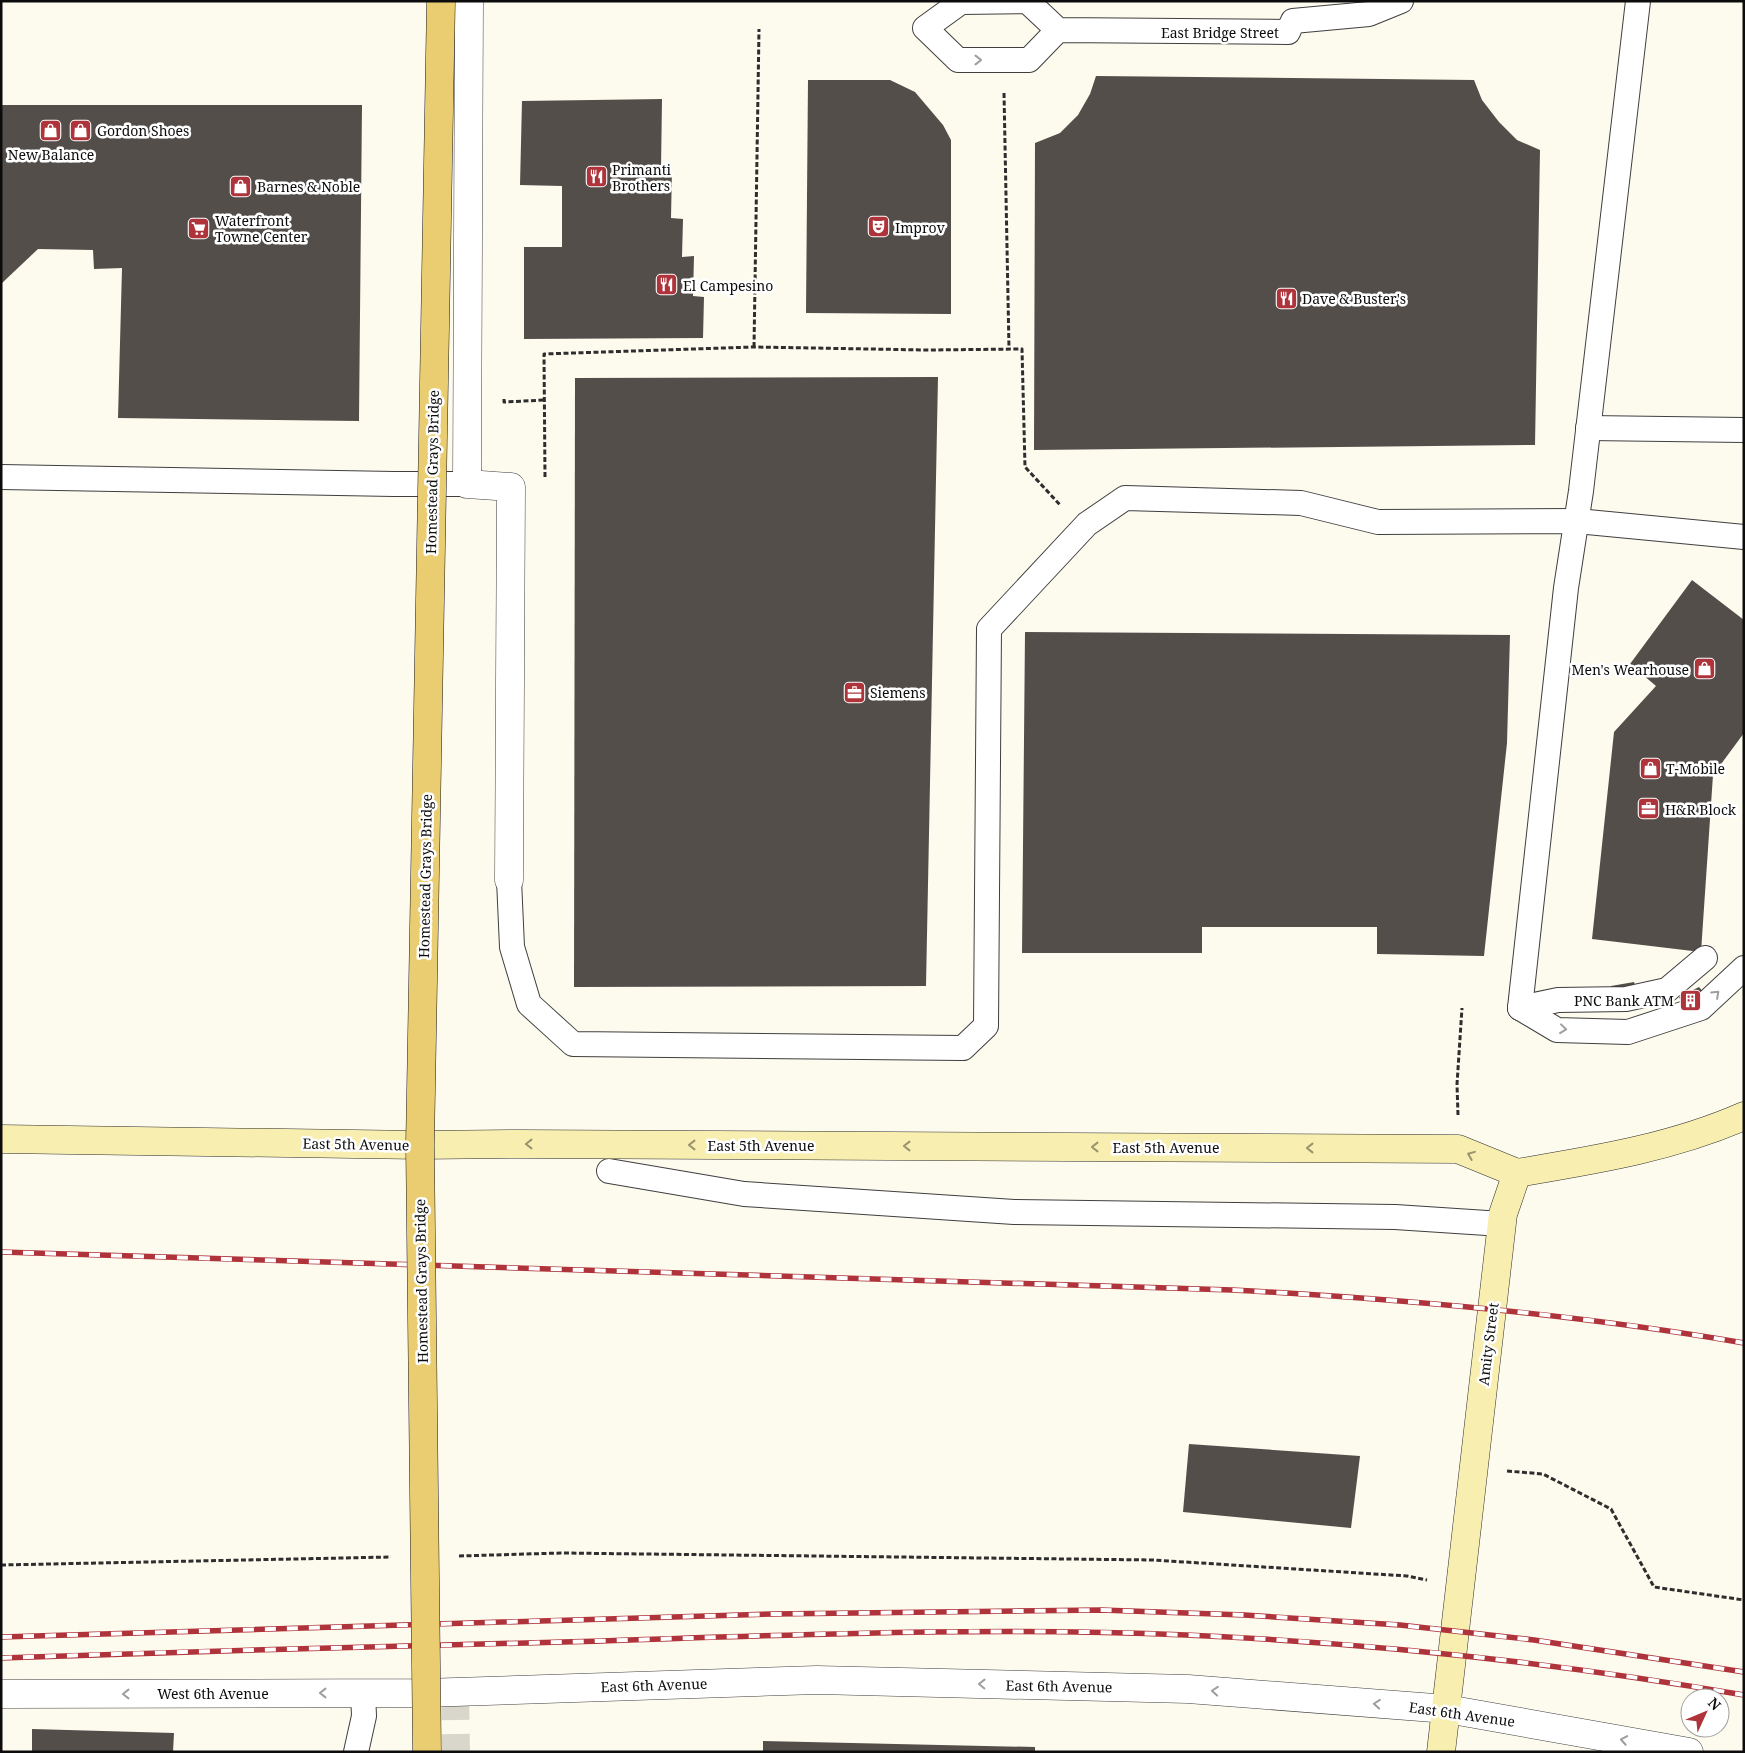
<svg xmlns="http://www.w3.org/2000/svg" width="1745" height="1753" font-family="'Noto Serif',serif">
<rect width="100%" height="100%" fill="#fdfaee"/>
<!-- building -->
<g fill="#544e4a">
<path d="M 1096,76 L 1474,80 L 1482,100 L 1499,122 L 1517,140 L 1540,150 L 1535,445 L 1034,450 L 1035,143 L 1060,133 L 1078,115 L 1090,94 Z"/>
<path d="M 808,80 L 890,80 L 915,92 L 943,125 L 951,140 L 951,314 L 806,313 Z"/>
<path d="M 662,99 L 661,169 L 672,168 L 671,218 L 683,219 L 682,257 L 694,256 L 693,296 L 704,297 L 703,338 L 524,339 L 524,247 L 562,247 L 562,186 L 520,185 L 522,101 Z"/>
<path d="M 1,105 L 362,105 L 359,421 L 118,418 L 122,268 L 94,269 L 93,250 L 38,249 L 1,284 Z"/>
<path d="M 938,377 L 926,986 L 574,987 L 575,378 Z"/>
<path d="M 1692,580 L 1744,620 L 1744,733 L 1713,775 L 1701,952 L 1592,939 L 1614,732 L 1656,686 L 1630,664 Z"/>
<path d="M 1025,632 L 1510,635 L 1507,743 L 1484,956 L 1377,954 L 1377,927 L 1202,927 L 1202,953 L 1022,953 Z"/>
<path d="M 1634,982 L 1636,988 L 1615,1002 L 1611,986 Z"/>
<path d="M 1699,987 L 1704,993 L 1685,1011 L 1679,997 Z"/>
<path d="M 1189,1444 L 1360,1456 L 1351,1528 L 1183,1512 Z"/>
<path d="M 32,1729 L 174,1733 L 173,1752 L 32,1752 Z"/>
<path d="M 763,1741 L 1035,1747 L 1035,1752 L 763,1752 Z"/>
</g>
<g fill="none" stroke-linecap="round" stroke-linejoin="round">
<!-- street-tunnel -->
<path stroke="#d9d6cc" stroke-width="28" stroke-dasharray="28 14" stroke-linecap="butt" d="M 455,1692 L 456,1752"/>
<defs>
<g id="lane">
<path d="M 1058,30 L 1029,60 L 958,60 L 925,28 L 961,2 L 1027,1 L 1058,30 L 1288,32 L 1293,21 L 1369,14 L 1401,1"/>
<path d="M 1588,428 L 1744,430"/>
<path d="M 1,477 L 394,484 L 467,484"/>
<path d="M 509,880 L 512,947 L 529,1004 L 573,1044 L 963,1048 L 986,1026 L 989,629 L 1087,524 L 1125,498 L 1301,503 L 1378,522 L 1577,521 L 1744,537"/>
<path d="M 1520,1008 L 1566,588 L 1581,491 L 1638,1"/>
<path d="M 1520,1008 L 1557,1030 L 1628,1032 L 1701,1008 L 1744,968"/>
<path d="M 1520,1008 L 1558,1000 L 1626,999 L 1667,990 L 1705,958"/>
<path d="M 609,1171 L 744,1194 L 1014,1212 L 1395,1217 L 1502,1224"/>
<path d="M 356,1752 L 364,1716 L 363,1693"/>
</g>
<g id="street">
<path d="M 469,1 L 467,484 L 511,487 L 509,880"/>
<path d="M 1,1694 L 424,1693 L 817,1680 L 1188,1689 L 1447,1709 L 1689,1752"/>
</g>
<g id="secondary">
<path d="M 1,1139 L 420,1145 L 520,1144 L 1458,1149 L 1517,1173"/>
<path d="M 1517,1173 C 1594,1160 1671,1148 1744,1116"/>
<path d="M 1441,1752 L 1503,1214 L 1517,1173"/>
</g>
</defs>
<!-- lane casing -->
<use href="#lane" stroke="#3f3f3f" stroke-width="26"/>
<!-- street casing -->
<use href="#street" stroke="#3f3f3f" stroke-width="29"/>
<!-- secondary casing -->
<use href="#secondary" stroke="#2e2e2e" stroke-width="29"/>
<!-- path -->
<g stroke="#2e2e2e" stroke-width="3" stroke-dasharray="5 2.5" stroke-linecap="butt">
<path d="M 1004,93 L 1009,349"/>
<path d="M 754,347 L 759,29"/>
<path d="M 504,399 L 504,402 L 544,400"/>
<path d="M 545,477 L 544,354 L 754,347 L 927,350 L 1022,349 L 1025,467 L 1061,506"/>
<path d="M 1458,1115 L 1457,1084 L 1462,1008"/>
<path d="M 1507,1471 L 1543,1474 L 1611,1509 L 1654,1587 L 1744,1600"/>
<path d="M 459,1556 L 561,1553 L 1153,1560 L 1407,1576 L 1427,1580"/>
<path d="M 1,1565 L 391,1557"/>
</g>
<!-- lane -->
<use href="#lane" stroke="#fff" stroke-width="24"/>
<!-- street -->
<use href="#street" stroke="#fff" stroke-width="28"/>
<!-- secondary -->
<use href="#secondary" stroke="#f7eeaf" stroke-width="28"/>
<defs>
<g id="rail">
<path d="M 1,1252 L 1232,1290 C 1404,1299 1575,1314 1744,1343"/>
<path d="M 1,1637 L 773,1614 L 1101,1610 L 1244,1615 L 1400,1625 L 1534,1640 L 1744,1672"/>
<path d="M 1,1658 C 188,1651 376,1647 563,1642 C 770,1636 978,1626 1186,1635 C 1374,1643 1559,1663 1744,1695"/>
</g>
</defs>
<!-- rail casing -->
<use href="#rail" stroke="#ae333a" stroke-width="5.5"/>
<!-- rail -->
<use href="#rail" stroke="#fff" stroke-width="4" stroke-dasharray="11" stroke-linecap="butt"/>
<defs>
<path id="primary-bridge" d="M 427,1752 L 420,1145 L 441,1"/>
</defs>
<!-- primary-bridge casing -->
<use href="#primary-bridge" stroke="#1d1d1d" stroke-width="29" stroke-linecap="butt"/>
<!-- primary-bridge -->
<use href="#primary-bridge" stroke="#eacc71" stroke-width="28"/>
</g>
<!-- one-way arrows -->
<defs><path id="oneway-chevron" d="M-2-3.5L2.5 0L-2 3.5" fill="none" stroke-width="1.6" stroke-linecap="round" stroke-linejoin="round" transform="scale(1.25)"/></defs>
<g stroke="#9e9e9e">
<use href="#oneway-chevron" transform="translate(978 60)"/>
<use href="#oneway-chevron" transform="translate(1716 994) rotate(-43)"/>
<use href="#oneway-chevron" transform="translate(1563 1029) rotate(6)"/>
<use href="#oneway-chevron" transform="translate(982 1684) rotate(-179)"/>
<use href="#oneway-chevron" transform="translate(1215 1691) rotate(-175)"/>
<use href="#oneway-chevron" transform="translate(323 1693) rotate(180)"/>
<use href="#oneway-chevron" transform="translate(126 1694) rotate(180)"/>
<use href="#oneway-chevron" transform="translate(1377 1704) rotate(-175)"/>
<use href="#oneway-chevron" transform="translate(1624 1740) rotate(-170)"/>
</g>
<g stroke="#99946e">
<use href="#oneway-chevron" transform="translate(529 1144) rotate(-180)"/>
<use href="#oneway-chevron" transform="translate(692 1145) rotate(-180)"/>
<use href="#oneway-chevron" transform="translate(907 1146) rotate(-180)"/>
<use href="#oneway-chevron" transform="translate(1095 1147) rotate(-180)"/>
<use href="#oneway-chevron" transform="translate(1310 1148) rotate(-180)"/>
<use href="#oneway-chevron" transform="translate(1471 1155) rotate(-158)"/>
</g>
<!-- icons -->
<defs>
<symbol id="shop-square" viewBox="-11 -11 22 22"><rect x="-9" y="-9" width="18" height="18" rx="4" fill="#ae333a" stroke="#fff"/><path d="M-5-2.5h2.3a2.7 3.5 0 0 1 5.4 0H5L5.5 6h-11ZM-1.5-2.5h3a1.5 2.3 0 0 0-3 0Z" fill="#fff"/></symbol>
<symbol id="restaurant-square" viewBox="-11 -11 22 22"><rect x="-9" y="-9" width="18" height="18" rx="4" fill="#ae333a" stroke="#fff"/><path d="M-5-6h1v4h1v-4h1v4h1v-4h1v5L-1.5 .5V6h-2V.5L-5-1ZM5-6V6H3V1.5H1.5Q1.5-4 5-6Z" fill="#fff"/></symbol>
<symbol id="theatre-square" viewBox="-11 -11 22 22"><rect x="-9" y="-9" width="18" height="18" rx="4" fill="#ae333a" stroke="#fff"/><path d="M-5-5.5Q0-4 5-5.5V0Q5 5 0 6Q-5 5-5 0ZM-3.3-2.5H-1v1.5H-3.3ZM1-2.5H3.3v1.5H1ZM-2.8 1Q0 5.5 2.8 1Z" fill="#fff"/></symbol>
<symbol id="supermarket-square" viewBox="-11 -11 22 22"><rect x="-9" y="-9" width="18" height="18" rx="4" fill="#ae333a" stroke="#fff"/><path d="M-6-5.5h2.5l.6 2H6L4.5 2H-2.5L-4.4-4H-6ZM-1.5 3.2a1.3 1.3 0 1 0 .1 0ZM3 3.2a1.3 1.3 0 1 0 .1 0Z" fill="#fff"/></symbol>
<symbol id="office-square" viewBox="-11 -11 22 22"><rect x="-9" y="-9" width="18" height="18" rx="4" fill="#ae333a" stroke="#fff"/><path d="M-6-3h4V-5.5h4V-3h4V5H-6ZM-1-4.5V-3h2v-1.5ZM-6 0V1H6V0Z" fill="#fff"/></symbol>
<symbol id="building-square" viewBox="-11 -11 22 22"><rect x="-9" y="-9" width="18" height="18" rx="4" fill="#ae333a" stroke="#fff"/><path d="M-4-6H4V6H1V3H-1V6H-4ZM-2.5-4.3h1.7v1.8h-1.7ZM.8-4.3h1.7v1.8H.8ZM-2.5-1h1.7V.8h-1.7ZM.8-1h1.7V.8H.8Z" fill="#fff"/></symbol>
</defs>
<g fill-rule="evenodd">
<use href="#shop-square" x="68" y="118" width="25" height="25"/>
<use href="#shop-square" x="38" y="118" width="25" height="25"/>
<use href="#restaurant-square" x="584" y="164" width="25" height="25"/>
<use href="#shop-square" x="228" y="174" width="25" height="25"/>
<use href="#theatre-square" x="866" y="214" width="25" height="25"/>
<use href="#supermarket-square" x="186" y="216" width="25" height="25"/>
<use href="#restaurant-square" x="654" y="272" width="25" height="25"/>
<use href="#restaurant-square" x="1274" y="286" width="25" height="25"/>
<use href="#shop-square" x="1692" y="656" width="25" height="25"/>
<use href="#office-square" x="842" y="680" width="25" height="25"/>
<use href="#shop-square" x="1638" y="756" width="25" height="25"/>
<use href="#office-square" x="1636" y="796" width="25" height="25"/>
<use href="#building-square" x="1678" y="988" width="25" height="25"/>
</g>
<g text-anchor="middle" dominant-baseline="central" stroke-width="5" stroke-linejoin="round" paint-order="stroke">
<!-- street labels -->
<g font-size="14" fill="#0c0c0c" stroke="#fff">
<text x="1220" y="32">East Bridge Street</text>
<text transform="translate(432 472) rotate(-89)">Homestead Grays Bridge</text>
<text transform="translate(425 876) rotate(-89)">Homestead Grays Bridge</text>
<text transform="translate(356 1144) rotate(1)">East 5th Avenue</text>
<text x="761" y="1145">East 5th Avenue</text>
<text x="1166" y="1147">East 5th Avenue</text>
<text transform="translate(421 1281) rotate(-91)">Homestead Grays Bridge</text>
<text transform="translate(1488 1344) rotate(-83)">Amity Street</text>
<text transform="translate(654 1685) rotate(-2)">East 6th Avenue</text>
<text transform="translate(1059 1686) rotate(1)">East 6th Avenue</text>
<text x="213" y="1693">West 6th Avenue</text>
<text transform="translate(1462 1714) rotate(8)">East 6th Avenue</text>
</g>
<!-- poi labels -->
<g font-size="14" fill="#0c0c0c" stroke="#fff" text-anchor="start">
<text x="97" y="130">Gordon Shoes</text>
<text x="51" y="154" text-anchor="middle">New Balance</text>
<text x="612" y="169">Primanti<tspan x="612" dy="16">Brothers</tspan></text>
<text x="257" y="186">Barnes &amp; Noble</text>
<text x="215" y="220">Waterfront<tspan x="215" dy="16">Towne Center</tspan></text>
<text x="895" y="227">Improv</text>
<text x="683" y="285">El Campesino</text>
<text x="1302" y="298">Dave &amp; Buster's</text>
<text x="1689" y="669" text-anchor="end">Men's Wearhouse</text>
<text x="870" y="692">Siemens</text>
<text x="1666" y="768">T-Mobile</text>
<text x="1665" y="809">H&amp;R Block</text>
<text x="1674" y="1000" text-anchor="end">PNC Bank ATM</text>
</g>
</g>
<!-- border -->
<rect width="1745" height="1753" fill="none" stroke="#0c0c0c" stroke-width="5"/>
<!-- north arrow -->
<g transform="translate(1705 1713) rotate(46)"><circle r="24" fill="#ffffff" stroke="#9e9e9e"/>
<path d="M0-4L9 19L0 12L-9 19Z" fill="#ae333a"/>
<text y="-8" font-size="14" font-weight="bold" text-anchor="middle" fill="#0c0c0c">N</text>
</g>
</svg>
